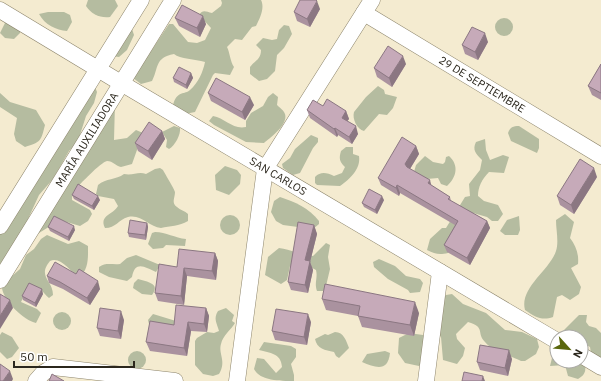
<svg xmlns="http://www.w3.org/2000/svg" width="601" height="381" font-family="'IBM Plex Sans',sans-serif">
<rect width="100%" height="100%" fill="#f4ebd0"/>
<!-- forest -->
<g fill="#b5bca0">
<path d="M 88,0 L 115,0 L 118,6 L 110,17 C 100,18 92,15 86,6 Z"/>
<path d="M 221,0 L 261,0 C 265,8 260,18 256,26 L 252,27 L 242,40 L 235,39 L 227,47 C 230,53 230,61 234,67 L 230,75 L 215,73 L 213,75 L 195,112 L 185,114 L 173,105 C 177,90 185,95 190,90 C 198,83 203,72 205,62 C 195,59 180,59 174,54 C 154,58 159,68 152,81 L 141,84 L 133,78 L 169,24 L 173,24 L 188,42 L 197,43 L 205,40 L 211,28 L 199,15 C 203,9 206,12 212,13 L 221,6 L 222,3 Z"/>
<path d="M 48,12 L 64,12 L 70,15 L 72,22 L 67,31 C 56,30 45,25 39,14 Z"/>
<circle cx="504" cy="27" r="9"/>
<path d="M 13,20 L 21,26 L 20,33 L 14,39 L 5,38 L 0,33 L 5,23 Z"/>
<path d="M 284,25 L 289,26 L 292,34 L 284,48 L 277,55 L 275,71 L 267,79 L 259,81 L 250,74 L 250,67 C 255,60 261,60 261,50 L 256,45 L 263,38 L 272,40 L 277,39 L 279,30 Z"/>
<path d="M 132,29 L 134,35 L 127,50 L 119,57 L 111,56 Z"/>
<path d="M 378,86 L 384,90 L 385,94 L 397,97 L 393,108 L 387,115 L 379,114 L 364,131 C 357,129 352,119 354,112 L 366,97 Z"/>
<path d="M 95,87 L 97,92 L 94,103 L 86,116 L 78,141 L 69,151 L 53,179 L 39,195 L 23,230 L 0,264 L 0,219 Z"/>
<path d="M 0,93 L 10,102 L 36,110 L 45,125 C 41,141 41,142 25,147 L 16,141 L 14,134 L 17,118 L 0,107 Z"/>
<path d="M 273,93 L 278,97 L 277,105 C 279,107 283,110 284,112 C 291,123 270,138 264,143 L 246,142 L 214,125 L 209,121 L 213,116 C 225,118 233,130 246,127 L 246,121 L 251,113 L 263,106 L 268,97 Z"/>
<path d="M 115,103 L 114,140 L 127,138 L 136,130 L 143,133 L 132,164 L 121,167 C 116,166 113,161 107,161 C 101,162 79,185 74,191 C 72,194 72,197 72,200 L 90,210 L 92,214 L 88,221 L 80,226 L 60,220 L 39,233 L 37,232 Z"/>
<path d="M 174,126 L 180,128 C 181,134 175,146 169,149 L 166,147 L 167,140 L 162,132 Z"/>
<path d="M 519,126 L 539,139 L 539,148 L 537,153 L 511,141 L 508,133 C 510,127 513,126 519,126 Z"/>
<path d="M 311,135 L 318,138 L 318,142 L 313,148 L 300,173 L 293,175 L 283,168 L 282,164 L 290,158 L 295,149 Z"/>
<path d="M 485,139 L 486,150 L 490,160 L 503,155 L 509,157 L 504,173 L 489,172 C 482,179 478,187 478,196 L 484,201 L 498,205 L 503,214 L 498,221 L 492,221 L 487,217 L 473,213 L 448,253 C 439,255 435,254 427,250 L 430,239 L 442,228 L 446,228 L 465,197 L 470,196 L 469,184 L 480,170 L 482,160 C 476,154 472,150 476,142 Z"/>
<path d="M 346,147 L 353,147 L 353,154 L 359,156 C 361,169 350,179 340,186 L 317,185 L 315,183 L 315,177 C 321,171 327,173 334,176 L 342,173 L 345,167 C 339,161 339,158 341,151 Z"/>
<path d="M 425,156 L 433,162 L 443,164 L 445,162 L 446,157 L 449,156 C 459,165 457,177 447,186 L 441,184 L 438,178 L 427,179 L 414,172 L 416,165 Z"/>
<path d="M 225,166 L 237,170 L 241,175 L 240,184 L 229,195 L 216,190 L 215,175 Z"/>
<path d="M 160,168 L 163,170 C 165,174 175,190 175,192 C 175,198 171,203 177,207 C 180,210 185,211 188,214 L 188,221 C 179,226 170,226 161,228 C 149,227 142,214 128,217 C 118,220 116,228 105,228 C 99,215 113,215 118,206 L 114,199 L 98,196 L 96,194 L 98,185 C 106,178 116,180 124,174 C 133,176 138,171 146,174 L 155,169 Z"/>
<path d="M 280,197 C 295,202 309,208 319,221 L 319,224 L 313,229 L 283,225 L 276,221 L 271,212 L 274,201 Z"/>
<path d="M 565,214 L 574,222 L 570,238 C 576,246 579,254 578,264 L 571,268 L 581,287 L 579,294 L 570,300 L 562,295 L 557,297 L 553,317 C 542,321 535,317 525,310 C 519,288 550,270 556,251 C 559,242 556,230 556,220 Z"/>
<circle cx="230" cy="225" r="10"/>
<path d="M 519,216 L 520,230 L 518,235 L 505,235 L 500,231 L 507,220 Z"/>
<path d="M 155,232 C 166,232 175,238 186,239 L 185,246 L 166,245 L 163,248 L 153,249 L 148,244 L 152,233 Z"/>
<path d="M 47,235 L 68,244 L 79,241 L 88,246 C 88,257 89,270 79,277 C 70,272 61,256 50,261 C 37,277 53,280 53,295 L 49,298 C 41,291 41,285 29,286 L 21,302 L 37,309 L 41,313 L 36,323 C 24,321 0,298 2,285 L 20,269 L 26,255 L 34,249 L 41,239 Z"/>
<path d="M 326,243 L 330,245 L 328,257 L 330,269 L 326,286 L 323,291 L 317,291 C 314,283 318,278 316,270 C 307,265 300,261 290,266 L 287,280 L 281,284 L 265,275 L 268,257 L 279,248 C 291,249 301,256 313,256 Z"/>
<path d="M 136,255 L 160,265 L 156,272 C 145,267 135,260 132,277 L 127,281 L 109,277 L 99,272 L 99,267 C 106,262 112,265 120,264 L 127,258 Z"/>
<path d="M 379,259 L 395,266 L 406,276 L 420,279 L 423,283 L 420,292 L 410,293 L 408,290 L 388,279 L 374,267 L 373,262 Z"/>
<path d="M 138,279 C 147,282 161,283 152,295 L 142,294 L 133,288 L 134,283 Z"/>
<path d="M 452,294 L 463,304 L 486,313 L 505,330 L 522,332 L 537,339 L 539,347 L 536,354 L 525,361 L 521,361 C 510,355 493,352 485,342 C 476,333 486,327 468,322 L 456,334 L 457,339 L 465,348 L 463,356 L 457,364 L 443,360 L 441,337 L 438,333 L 443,298 L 446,295 Z"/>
<path d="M 226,308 L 234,315 L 232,321 L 235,323 C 231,330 223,335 221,344 C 218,354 227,361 219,374 L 213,376 L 203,374 L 195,365 L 195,341 L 197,338 L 207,332 L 214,333 L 219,331 C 217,323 213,319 218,311 Z"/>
<circle cx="62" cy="321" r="9"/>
<path d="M 153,314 L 176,321 L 178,325 L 154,326 L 149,324 L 148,320 Z"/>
<path d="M 579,315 L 587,315 L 586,322 L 589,326 L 596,328 L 601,333 L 601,363 L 591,353 L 590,347 L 585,344 L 581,346 L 581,337 L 566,337 L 563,331 Z"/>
<path d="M 2,332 L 12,337 L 19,348 L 12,357 L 7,359 L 0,352 L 0,335 Z"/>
<path d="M 335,332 C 344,332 346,341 349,348 L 339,358 L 336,356 L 334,352 C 325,350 317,349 315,339 L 325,334 L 328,335 Z"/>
<path d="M 409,333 L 423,335 L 427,338 L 427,357 L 419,366 L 405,363 L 398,353 L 399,338 Z"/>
<path d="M 264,342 L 291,346 L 296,349 L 296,357 L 291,364 L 294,375 L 294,381 C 280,381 260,381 254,369 L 257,358 L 264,359 L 276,373 L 282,367 C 281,353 270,353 259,350 Z"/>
<path d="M 385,351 L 390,353 C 388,372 376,368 362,362 L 367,354 Z"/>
<circle cx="137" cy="360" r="9"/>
<path d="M 557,353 L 557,361 L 581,361 L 584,359 C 586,369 587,374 578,379 L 568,376 L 565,365 L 550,366 L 552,358 Z"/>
</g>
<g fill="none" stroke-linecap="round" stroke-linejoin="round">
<defs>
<g id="street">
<path id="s1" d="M 0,10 L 121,83 L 557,341"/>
<path id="s2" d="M 364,13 L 601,156"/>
<path d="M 0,226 L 141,0"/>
<path id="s3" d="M 0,280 L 173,0"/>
<path d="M 581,355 L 601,367"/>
<path d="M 36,381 L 43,373 L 53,367 L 175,381"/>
<path d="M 237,381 L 265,169 L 372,0"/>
<path d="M 426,381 L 440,272"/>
</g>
</defs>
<!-- street casing -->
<use href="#street" stroke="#8d856c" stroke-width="17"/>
<!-- street -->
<use href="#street" stroke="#fff" stroke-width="16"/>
</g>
<!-- wall -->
<g fill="#aa929f">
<path d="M 320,9 L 310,27 L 297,21 L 294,12 Z"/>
<path d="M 175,18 L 206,24 L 200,37 L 179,26 Z"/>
<path d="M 488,42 L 478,60 L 465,54 L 462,45 Z"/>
<path d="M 406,64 L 392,87 L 377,77 L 374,68 Z"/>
<path d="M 601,64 L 601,100 L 592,95 L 588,86 Z"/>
<path d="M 191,73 L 193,78 L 187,89 L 174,82 L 173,78 Z"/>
<path d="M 208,93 L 254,105 L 245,120 L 211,101 Z"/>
<path d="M 323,106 L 346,111 L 349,119 L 347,121 L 358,134 L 352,144 L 338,135 L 337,137 L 310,118 L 307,110 Z"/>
<path d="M 162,131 L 165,139 L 152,160 L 138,151 L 135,143 Z"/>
<path d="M 416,146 L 419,154 L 410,169 L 432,186 L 450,197 L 451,201 L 487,221 L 490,228 L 470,265 L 447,252 L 444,245 L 455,225 L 400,193 L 399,196 L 381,185 L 378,178 Z"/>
<path d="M 597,177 L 574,214 L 560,205 L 557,196 Z"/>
<path d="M 72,195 L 100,200 L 94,210 L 74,199 Z"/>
<path d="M 384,200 L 377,214 L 364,207 L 362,203 Z"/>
<path d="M 147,223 L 148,227 L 146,240 L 129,237 L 128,233 Z"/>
<path d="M 314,225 L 317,234 L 310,262 L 313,270 L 308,293 L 291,290 L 288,282 Z"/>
<path d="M 48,227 L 75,230 L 69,241 L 50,231 Z"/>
<path d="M 215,253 L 218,261 L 216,280 L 187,276 L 184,305 L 158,301 L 155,293 L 177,267 Z"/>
<path d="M 47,276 L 100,289 L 90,305 L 63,289 L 49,283 Z"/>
<path d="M 43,294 L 36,307 L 23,300 L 22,296 Z"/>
<path d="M 322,299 L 419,313 L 414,336 L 362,327 L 358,316 L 326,310 Z"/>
<path d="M 206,308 L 209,316 L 207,332 L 191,331 L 187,356 L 150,351 L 146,342 L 174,325 Z"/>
<path d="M 124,320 L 121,339 L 100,336 L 97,328 Z"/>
<path d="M 311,322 L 307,345 L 275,340 L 272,331 Z"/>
<path d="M 512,359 L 508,376 L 480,370 L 477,362 Z"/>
</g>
<!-- shaded-wall -->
<g fill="#8b7782">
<path d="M 317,1 L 320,9 L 310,27 L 307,19 Z"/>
<path d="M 203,16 L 206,24 L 200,37 L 197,28 Z"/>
<path d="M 485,33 L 488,42 L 478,60 L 475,52 Z"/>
<path d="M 403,56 L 406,64 L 392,87 L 389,78 Z"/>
<path d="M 191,73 L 193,78 L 187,89 L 186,85 Z"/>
<path d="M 250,97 L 254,105 L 245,120 L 242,112 Z"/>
<path d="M 346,111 L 349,119 L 344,125 L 342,118 Z"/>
<path d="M 356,126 L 358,134 L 352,144 L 349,137 Z"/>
<path d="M 335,128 L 338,135 L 337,137 L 334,129 Z"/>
<path d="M 162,131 L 165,139 L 152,160 L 148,151 Z"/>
<path d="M 416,146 L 419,154 L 408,172 L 405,164 Z"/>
<path d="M 594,168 L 597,177 L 574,214 L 571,205 Z"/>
<path d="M 430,180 L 432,188 L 428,183 Z"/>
<path d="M 397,185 L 400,193 L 399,196 L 396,188 Z"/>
<path d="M 98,196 L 100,200 L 94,210 L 92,206 Z"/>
<path d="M 382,196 L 384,200 L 377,214 L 375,210 Z"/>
<path d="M 487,221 L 490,228 L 470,265 L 467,258 Z"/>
<path d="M 147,223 L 148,227 L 146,240 L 145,235 Z"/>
<path d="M 314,225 L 317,234 L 310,262 L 313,270 L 308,293 L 305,285 L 305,260 Z"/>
<path d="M 74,226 L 75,230 L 69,241 L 68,237 Z"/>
<path d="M 215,253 L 218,261 L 216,280 L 212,271 Z"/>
<path d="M 184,268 L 187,276 L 184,305 L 181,296 Z"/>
<path d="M 98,281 L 100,289 L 90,305 L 87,298 Z"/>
<path d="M 42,289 L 43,294 L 36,307 L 35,303 Z"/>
<path d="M 10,300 L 13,308 L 0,329 L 0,316 Z"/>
<path d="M 415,302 L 419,313 L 414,336 L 410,325 Z"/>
<path d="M 206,308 L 209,316 L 207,332 L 204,324 Z"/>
<path d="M 121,311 L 124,320 L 121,339 L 118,331 Z"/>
<path d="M 308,314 L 311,322 L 307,345 L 304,337 Z"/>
<path d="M 188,322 L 191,331 L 187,356 L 184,348 Z"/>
<path d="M 509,350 L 512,359 L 508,376 L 505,368 Z"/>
<path d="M 10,371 L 13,379 L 12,381 L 3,381 Z"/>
<path d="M 483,376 L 485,381 L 482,381 Z"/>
</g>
<!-- building -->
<g fill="#c6aab9" stroke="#8b7782">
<path d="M 300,0 L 316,0 L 317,1 L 307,19 L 294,12 Z"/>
<path d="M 182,5 L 203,16 L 197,28 L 175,18 Z"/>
<path d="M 472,27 L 485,33 L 475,52 L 462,45 Z"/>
<path d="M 388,46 L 403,56 L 389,78 L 374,68 Z"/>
<path d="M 601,64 L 601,93 L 588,86 Z"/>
<path d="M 179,67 L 191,73 L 186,85 L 173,78 Z"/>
<path d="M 216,78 L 250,97 L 242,112 L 208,93 Z"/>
<path d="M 327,99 L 346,111 L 342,118 L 356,126 L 349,137 L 335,128 L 334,129 L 307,110 L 313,100 L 323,106 Z"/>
<path d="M 149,122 L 162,131 L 148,151 L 135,143 Z"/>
<path d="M 402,137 L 416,146 L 405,164 L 407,167 L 430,180 L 428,183 L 450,197 L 448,199 L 487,221 L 467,258 L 444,245 L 458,221 L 397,185 L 396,188 L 378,178 Z"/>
<path d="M 580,159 L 594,168 L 571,205 L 557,196 Z"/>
<path d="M 78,184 L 98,196 L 92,206 L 72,195 Z"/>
<path d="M 369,189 L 382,196 L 375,210 L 362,203 Z"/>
<path d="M 54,216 L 74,226 L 68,237 L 48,227 Z"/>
<path d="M 130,220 L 147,223 L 145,235 L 128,233 Z"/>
<path d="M 298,222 L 314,225 L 305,260 L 310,261 L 305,285 L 288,282 Z"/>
<path d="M 179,249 L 215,253 L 212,271 L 184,268 L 181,296 L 155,293 L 159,264 L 177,267 Z"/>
<path d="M 55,262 L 76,274 L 79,269 L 98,281 L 87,298 L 60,282 L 47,276 Z"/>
<path d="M 29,283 L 42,289 L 35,303 L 22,296 Z"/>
<path d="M 325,284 L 415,302 L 410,325 L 358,316 L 360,306 L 322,299 Z"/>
<path d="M 0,294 L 10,300 L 0,316 Z"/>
<path d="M 176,305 L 206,308 L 204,324 L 188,322 L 184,348 L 146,342 L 150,321 L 174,325 Z"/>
<path d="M 100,308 L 121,311 L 118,331 L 97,328 Z"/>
<path d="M 276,309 L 308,314 L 304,337 L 272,331 Z"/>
<path d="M 480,345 L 509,350 L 505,368 L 477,362 Z"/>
<path d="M 0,364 L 10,371 L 3,381 L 0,381 Z"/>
<path d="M 464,372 L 483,376 L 482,381 L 462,381 Z"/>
<path d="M 52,374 L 64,381 L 49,381 Z"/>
</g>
<g text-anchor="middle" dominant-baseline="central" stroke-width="3.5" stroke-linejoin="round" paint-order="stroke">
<!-- street labels -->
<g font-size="11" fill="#2b271d" stroke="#fff">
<text stroke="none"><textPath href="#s2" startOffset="138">29 DE SEPTIEMBRE</textPath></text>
<text stroke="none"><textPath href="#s3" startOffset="165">MARÍA AUXILIADORA</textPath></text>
<text stroke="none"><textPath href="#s1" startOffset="324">SAN CARLOS</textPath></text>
</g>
</g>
<!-- north arrow -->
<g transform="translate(569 349) rotate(117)"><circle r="19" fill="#ffffff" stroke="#aaa9a5"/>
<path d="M0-3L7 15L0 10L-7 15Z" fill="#5a670d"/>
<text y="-6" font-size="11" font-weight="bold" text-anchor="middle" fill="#2b271d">N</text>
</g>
<!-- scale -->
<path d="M14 361v6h120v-6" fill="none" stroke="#2b271d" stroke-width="2"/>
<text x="20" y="361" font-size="12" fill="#2b271d" stroke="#ffffff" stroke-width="3" paint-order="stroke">50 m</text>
</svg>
